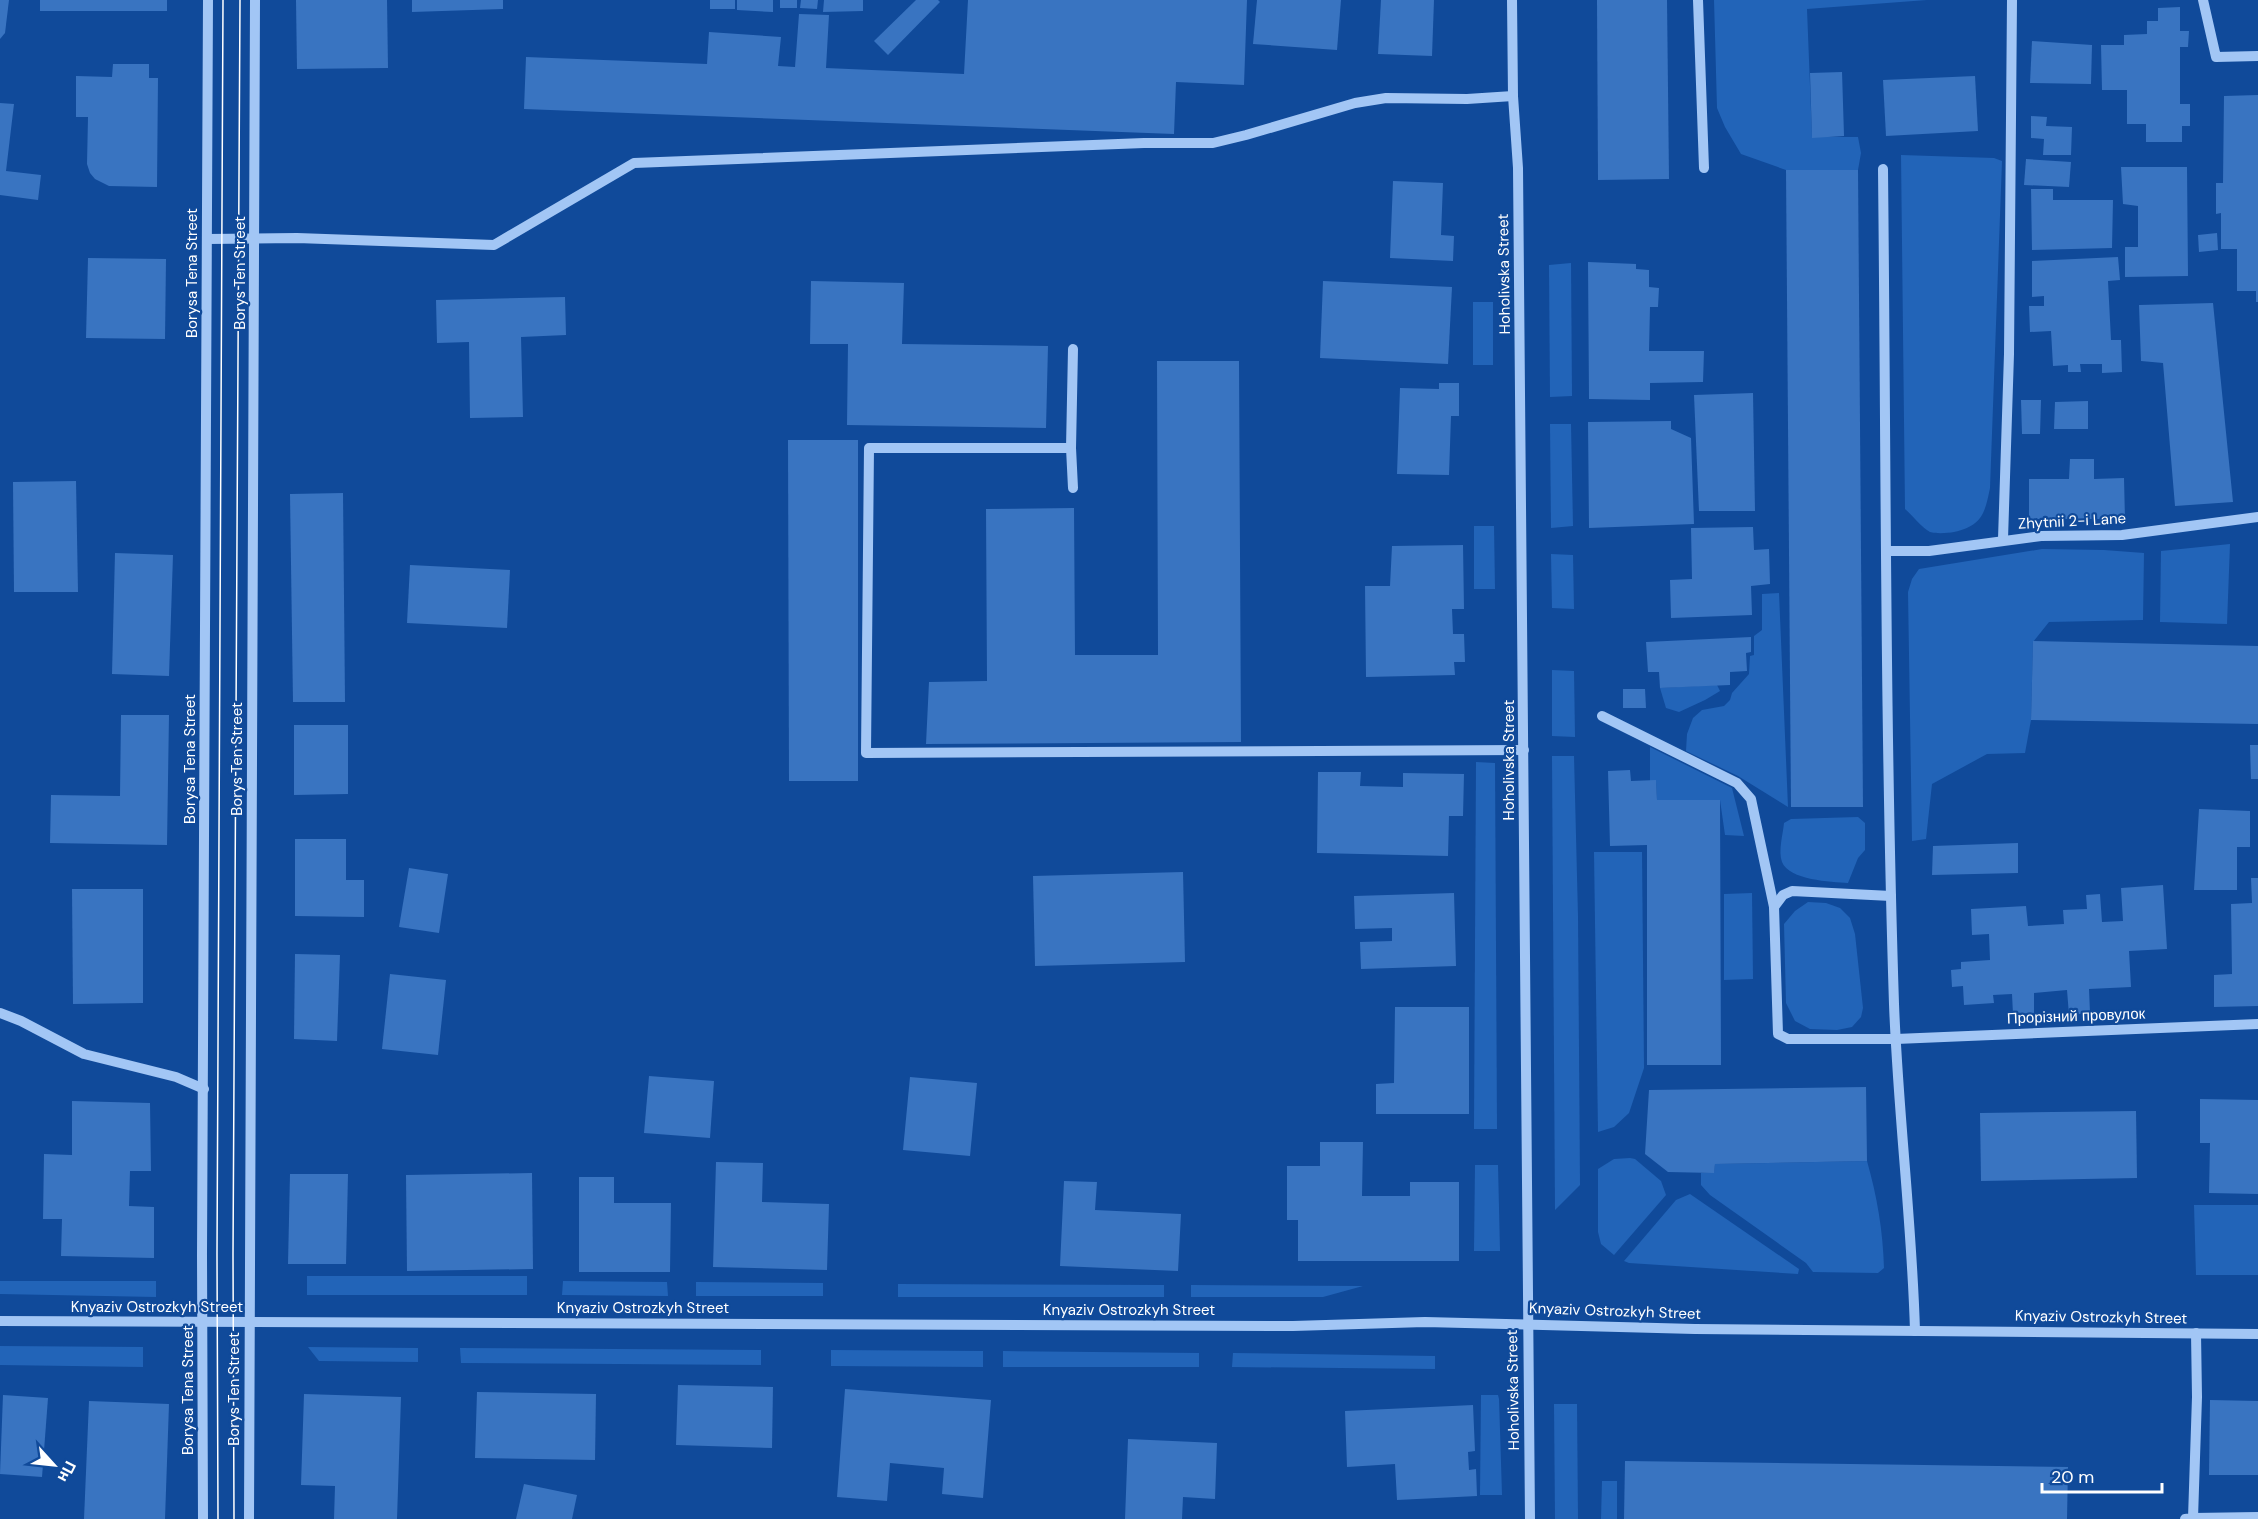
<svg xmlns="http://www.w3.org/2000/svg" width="2258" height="1519" font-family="'DM Sans',sans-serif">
<rect width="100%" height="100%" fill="#104a9a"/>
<!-- green -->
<g fill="#2264b8">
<path d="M 1714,0 L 1927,0 L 1807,9 L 1812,137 L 1858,137 L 1861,153 L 1858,170 L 1786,170 L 1741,154 L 1725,127 L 1717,108 Z"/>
<path d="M 1901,155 L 1994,158 L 2002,161 L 1990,488 C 1985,513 1982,526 1954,532 C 1948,533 1937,534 1930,532 C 1922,528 1912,515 1905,509 Z"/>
<path d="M 1571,263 L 1572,396 L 1550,397 L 1549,265 Z"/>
<rect x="1473" y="302" width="20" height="63"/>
<path d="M 1550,424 L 1571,424 L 1573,526 L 1551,528 Z"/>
<path d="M 1474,526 L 1494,526 L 1495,589 L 1474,589 Z"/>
<path d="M 2230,544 L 2227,624 L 2160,622 L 2161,551 Z"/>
<path d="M 2042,549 L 2104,550 L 2144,553 L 2143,620 L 2049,622 L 2033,642 L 2031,720 L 2025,753 L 1987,754 L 1932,784 L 1926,839 L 1912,841 L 1908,592 L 1912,579 L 1919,569 Z"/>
<path d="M 1551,554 L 1573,555 L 1574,609 L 1552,608 Z"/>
<path d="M 1779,593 L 1788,807 L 1738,776 L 1686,751 L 1687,734 L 1693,718 L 1702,710 L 1724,706 L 1730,700 L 1732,693 L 1749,674 L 1750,656 L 1754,655 L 1754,636 L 1762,630 L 1762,594 Z"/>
<path d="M 1552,670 L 1574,671 L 1575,737 L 1552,736 Z"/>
<path d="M 1717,685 L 1720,691 L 1705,700 L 1679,712 L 1666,708 L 1660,688 Z"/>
<path d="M 1650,747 L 1732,788 L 1744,836 L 1725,835 L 1720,800 L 1657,800 L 1656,781 L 1650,781 Z"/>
<path d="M 1552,756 L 1574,756 L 1578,916 L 1580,1185 L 1555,1210 Z"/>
<path d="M 1476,762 L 1495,763 L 1497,1129 L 1474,1129 Z"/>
<path d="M 1858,817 L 1865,823 L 1865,850 L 1858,858 L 1848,883 C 1831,882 1789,880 1782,862 C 1778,851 1783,834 1784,823 L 1791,819 Z"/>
<path d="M 1594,852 L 1642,852 L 1644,1068 L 1629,1113 L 1614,1127 L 1598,1132 Z"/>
<path d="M 1752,893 L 1753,979 L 1724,980 L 1724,894 Z"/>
<path d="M 1808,902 L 1826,903 L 1840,908 L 1850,918 L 1855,934 L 1863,1008 L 1861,1017 L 1852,1027 L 1837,1030 L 1810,1029 L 1795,1021 L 1786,1003 L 1784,924 L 1795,911 Z"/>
<path d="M 1630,1158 L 1635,1159 L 1661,1181 L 1666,1195 L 1614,1255 L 1601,1244 L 1598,1232 L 1598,1169 L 1614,1159 Z"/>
<path d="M 1867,1161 C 1877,1196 1883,1231 1884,1268 L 1878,1273 L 1813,1272 L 1806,1263 L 1710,1195 L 1701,1185 L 1701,1173 L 1714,1172 L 1715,1164 Z"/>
<path d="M 1475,1165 L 1498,1165 L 1500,1251 L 1474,1251 Z"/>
<path d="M 1690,1194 L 1799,1269 L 1798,1274 L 1629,1263 L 1624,1261 L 1676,1200 Z"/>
<path d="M 2194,1205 L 2258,1205 L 2258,1275 L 2196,1275 Z"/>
<rect x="307" y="1276" width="220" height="19"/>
<path d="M 0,1281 L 156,1281 L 156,1297 L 0,1294 Z"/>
<path d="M 563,1281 L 667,1282 L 668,1296 L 562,1295 Z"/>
<path d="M 696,1282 L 823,1283 L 823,1296 L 696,1296 Z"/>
<path d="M 898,1284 L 1164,1285 L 1164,1297 L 898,1297 Z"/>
<path d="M 1191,1285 L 1363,1286 L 1323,1297 L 1191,1297 Z"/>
<path d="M 0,1346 L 143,1347 L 143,1367 L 0,1365 Z"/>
<path d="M 308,1347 L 418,1348 L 418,1362 L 319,1361 Z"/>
<path d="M 460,1348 L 761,1350 L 761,1365 L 461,1363 Z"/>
<path d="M 831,1350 L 983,1351 L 983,1367 L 831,1366 Z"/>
<path d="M 1003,1351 L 1199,1353 L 1199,1367 L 1003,1367 Z"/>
<path d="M 1233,1353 L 1435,1356 L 1435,1369 L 1232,1367 Z"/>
<path d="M 1481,1395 L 1498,1395 L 1499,1399 L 1502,1495 L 1480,1495 Z"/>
<path d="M 1554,1404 L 1577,1404 L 1578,1519 L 1555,1519 Z"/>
<path d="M 1602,1481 L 1617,1481 L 1617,1519 L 1601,1519 Z"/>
</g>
<!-- building -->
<g fill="#3974c1">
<path d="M 0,0 L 9,0 L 5,33 L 0,39 Z"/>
<rect x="40" y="0" width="127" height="11"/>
<path d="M 296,0 L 387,0 L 388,68 L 297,69 Z"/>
<path d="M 412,0 L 503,0 L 503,9 L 412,12 Z"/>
<rect x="710" y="0" width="25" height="9"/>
<path d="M 737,0 L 773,0 L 773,12 L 737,10 Z"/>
<rect x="780" y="0" width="17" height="8"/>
<path d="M 801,0 L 818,0 L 817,9 L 800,8 Z"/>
<path d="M 824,0 L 863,0 L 863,11 L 823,12 Z"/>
<path d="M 916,0 L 938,0 L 940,2 L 888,55 L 874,41 Z"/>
<path d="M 968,0 L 1247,0 L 1244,85 L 1176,82 L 1174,134 L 524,109 L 526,57 L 707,64 L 709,32 L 781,37 L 778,66 L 795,67 L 799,14 L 829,15 L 826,68 L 964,74 Z"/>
<path d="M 1257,0 L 1341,0 L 1337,50 L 1253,44 Z"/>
<path d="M 1381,0 L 1434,0 L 1432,56 L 1378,54 Z"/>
<path d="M 1597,0 L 1667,0 L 1669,179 L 1598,180 Z"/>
<path d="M 2180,7 L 2180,31 L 2189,31 L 2188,47 L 2180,47 L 2180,104 L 2190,104 L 2190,126 L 2182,126 L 2182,142 L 2146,142 L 2146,124 L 2127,124 L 2127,90 L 2102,90 L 2101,45 L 2124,45 L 2124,35 L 2147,34 L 2147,21 L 2158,21 L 2158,8 Z"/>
<path d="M 2032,41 L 2092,45 L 2091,84 L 2030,83 Z"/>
<path d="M 113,64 L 149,64 L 149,78 L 158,78 L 157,187 L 109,186 L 95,179 L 90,173 L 87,164 L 88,117 L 76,117 L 76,76 L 112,77 Z"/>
<path d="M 1842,72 L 1844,136 L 1812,138 L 1810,73 Z"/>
<path d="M 1975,76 L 1978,131 L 1886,136 L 1883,80 Z"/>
<path d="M 2258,95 L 2258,302 L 2256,302 L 2256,291 L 2237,291 L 2237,249 L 2221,249 L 2221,213 L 2216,214 L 2216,183 L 2223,183 L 2224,96 Z"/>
<path d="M 0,103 L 14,104 L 6,171 L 41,175 L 38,200 L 0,195 Z"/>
<path d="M 2031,116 L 2047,117 L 2046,126 L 2072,127 L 2071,155 L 2043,155 L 2044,139 L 2031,138 Z"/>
<path d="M 2026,159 L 2071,162 L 2069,187 L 2024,185 Z"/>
<path d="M 2121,167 L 2187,167 L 2188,276 L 2125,277 L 2125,247 L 2138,247 L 2138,206 L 2123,204 Z"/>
<path d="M 1786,170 L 1858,170 L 1863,807 L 1791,807 Z"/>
<path d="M 1393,181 L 1443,183 L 1441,235 L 1454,236 L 1453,261 L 1390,258 Z"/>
<path d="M 2031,189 L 2053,189 L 2053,200 L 2113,200 L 2112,248 L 2032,250 Z"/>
<path d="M 2217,233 L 2218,250 L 2199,252 L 2198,235 Z"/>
<path d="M 2118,257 L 2120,280 L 2108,281 L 2111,340 L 2121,340 L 2122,372 L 2102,373 L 2102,364 L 2080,364 L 2081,372 L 2068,372 L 2068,365 L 2053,366 L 2051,331 L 2030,332 L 2029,306 L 2044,306 L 2044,296 L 2032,297 L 2032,261 Z"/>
<path d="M 88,258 L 166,259 L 165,339 L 86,338 Z"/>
<path d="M 1588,262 L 1636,264 L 1636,269 L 1649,270 L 1649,287 L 1659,288 L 1658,307 L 1650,307 L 1649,351 L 1704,351 L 1703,382 L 1650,383 L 1650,400 L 1589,399 Z"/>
<path d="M 811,281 L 904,283 L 902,344 L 1048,346 L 1046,428 L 847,425 L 848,344 L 810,344 Z"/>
<path d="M 1323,281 L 1452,287 L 1448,364 L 1320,358 Z"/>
<path d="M 565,297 L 566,335 L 521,337 L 523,417 L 470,418 L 469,342 L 437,343 L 436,300 Z"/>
<path d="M 2213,303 L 2233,502 L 2175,506 L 2163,363 L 2141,361 L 2139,305 Z"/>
<path d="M 1157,361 L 1239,361 L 1241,742 L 926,744 L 929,682 L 987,681 L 986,509 L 1074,508 L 1075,655 L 1158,655 Z"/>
<path d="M 1439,383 L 1459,383 L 1459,416 L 1451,416 L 1449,475 L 1397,474 L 1400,388 L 1439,389 Z"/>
<path d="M 1753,393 L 1755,511 L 1699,511 L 1694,395 Z"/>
<path d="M 2021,400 L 2041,400 L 2040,434 L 2022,434 Z"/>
<path d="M 2088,401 L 2088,429 L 2054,429 L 2055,402 Z"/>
<path d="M 1671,421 L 1671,429 L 1691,438 L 1694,524 L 1589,528 L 1588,422 Z"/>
<path d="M 788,440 L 858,440 L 858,781 L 789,781 Z"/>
<path d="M 2070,459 L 2094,459 L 2094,479 L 2124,478 L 2125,519 L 2029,519 L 2029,479 L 2069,479 Z"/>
<path d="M 76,481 L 78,592 L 14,592 L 13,482 Z"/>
<path d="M 343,493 L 345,702 L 293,702 L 290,494 Z"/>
<path d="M 1753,527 L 1754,550 L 1769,549 L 1770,584 L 1751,586 L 1752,615 L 1671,618 L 1670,580 L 1692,579 L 1691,528 Z"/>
<path d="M 1463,545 L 1464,609 L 1452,609 L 1453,634 L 1464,634 L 1465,662 L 1454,662 L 1455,675 L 1366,677 L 1365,586 L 1390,586 L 1392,546 Z"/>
<path d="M 115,553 L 173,555 L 169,676 L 112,674 Z"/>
<path d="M 410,565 L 510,570 L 507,628 L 407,623 Z"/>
<path d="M 1751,637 L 1751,652 L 1746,653 L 1747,671 L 1730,672 L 1730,685 L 1660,688 L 1659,672 L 1648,672 L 1646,642 Z"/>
<path d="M 2033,641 L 2258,646 L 2258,724 L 2031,720 Z"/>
<path d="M 1623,689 L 1645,689 L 1646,708 L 1623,708 Z"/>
<path d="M 121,715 L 169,715 L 167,845 L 50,843 L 51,795 L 120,796 Z"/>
<path d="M 294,725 L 348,725 L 348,794 L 294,795 Z"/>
<path d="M 2250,745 L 2258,745 L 2258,779 L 2251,779 Z"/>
<path d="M 1630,770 L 1631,781 L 1656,780 L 1657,800 L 1720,800 L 1721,1065 L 1647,1065 L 1647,845 L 1610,846 L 1608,771 Z"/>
<path d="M 1318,772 L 1361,772 L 1360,786 L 1403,787 L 1403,773 L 1464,774 L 1463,816 L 1449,816 L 1448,856 L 1317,853 Z"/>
<path d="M 2199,809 L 2250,811 L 2250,847 L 2237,847 L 2237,890 L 2194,890 Z"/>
<path d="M 295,839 L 346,839 L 346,880 L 364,880 L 364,917 L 295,916 Z"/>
<path d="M 2018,843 L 2018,873 L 1932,875 L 1933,846 Z"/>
<path d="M 409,868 L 448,874 L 439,933 L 399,927 Z"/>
<path d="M 1183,872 L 1185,962 L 1035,966 L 1033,876 Z"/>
<path d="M 2251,878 L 2258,878 L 2258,1006 L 2214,1007 L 2214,975 L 2232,974 L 2231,904 L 2252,903 Z"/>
<path d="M 2163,885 L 2167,949 L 2129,951 L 2131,987 L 2089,989 L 2090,1013 L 2069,1015 L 2067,990 L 2034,993 L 2034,1013 L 2013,1014 L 2012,994 L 1993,995 L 1994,1003 L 1964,1005 L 1963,986 L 1952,987 L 1951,970 L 1961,969 L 1961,962 L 1990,960 L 1989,934 L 1972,935 L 1971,909 L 2026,906 L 2028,926 L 2064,924 L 2063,910 L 2087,909 L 2086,895 L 2100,894 L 2102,922 L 2123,921 L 2121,888 Z"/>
<path d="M 72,889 L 143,889 L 143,1003 L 73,1004 Z"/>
<path d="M 1454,893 L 1456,966 L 1361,969 L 1360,942 L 1392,941 L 1392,928 L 1355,929 L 1354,896 Z"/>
<path d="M 295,954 L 340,955 L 337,1041 L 294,1039 Z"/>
<path d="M 390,974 L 446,980 L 438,1055 L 382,1049 Z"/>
<path d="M 1395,1007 L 1469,1007 L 1469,1114 L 1376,1114 L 1376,1084 L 1394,1083 Z"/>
<path d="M 649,1076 L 714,1081 L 710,1138 L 644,1133 Z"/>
<path d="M 910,1077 L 977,1083 L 970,1156 L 903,1150 Z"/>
<path d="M 1866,1087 L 1867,1161 L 1715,1164 L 1714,1173 L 1668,1172 L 1645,1154 L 1649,1090 Z"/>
<path d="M 2200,1099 L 2258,1100 L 2258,1194 L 2209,1193 L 2210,1143 L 2200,1143 Z"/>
<path d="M 72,1101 L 150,1103 L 151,1171 L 130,1171 L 129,1206 L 154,1207 L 154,1258 L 61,1256 L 62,1219 L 43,1219 L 44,1154 L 72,1155 Z"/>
<path d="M 2136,1111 L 2137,1178 L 1981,1181 L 1980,1113 Z"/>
<path d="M 1320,1142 L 1363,1142 L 1362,1196 L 1410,1196 L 1410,1182 L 1459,1182 L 1459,1261 L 1298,1261 L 1298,1220 L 1287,1220 L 1287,1166 L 1320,1166 Z"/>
<path d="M 716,1162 L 763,1163 L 762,1202 L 829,1204 L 827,1270 L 713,1267 Z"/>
<path d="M 532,1173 L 533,1269 L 407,1271 L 406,1175 Z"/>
<path d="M 290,1174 L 348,1174 L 346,1264 L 288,1264 Z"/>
<path d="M 579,1177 L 614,1177 L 614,1203 L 671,1203 L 670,1272 L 579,1272 Z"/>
<path d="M 1064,1181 L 1097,1182 L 1095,1210 L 1181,1214 L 1178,1271 L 1060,1266 Z"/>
<path d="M 678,1385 L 773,1387 L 772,1448 L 676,1445 Z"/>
<path d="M 845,1389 L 991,1400 L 983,1498 L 942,1494 L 944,1468 L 890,1463 L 887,1501 L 837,1497 Z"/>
<path d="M 477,1392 L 596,1394 L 595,1460 L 475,1458 Z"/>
<path d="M 304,1394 L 401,1397 L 397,1519 L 334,1519 L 335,1486 L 301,1485 Z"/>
<path d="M 3,1395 L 48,1398 L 42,1477 L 0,1474 Z"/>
<path d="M 2210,1400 L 2258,1401 L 2258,1475 L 2209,1475 Z"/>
<path d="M 89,1401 L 169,1404 L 165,1519 L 84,1519 Z"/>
<path d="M 1473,1405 L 1475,1451 L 1468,1452 L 1469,1470 L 1476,1469 L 1477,1496 L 1397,1500 L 1395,1464 L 1347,1467 L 1345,1411 Z"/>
<path d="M 1128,1439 L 1217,1443 L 1215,1499 L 1183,1497 L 1182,1519 L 1125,1519 Z"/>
<path d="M 1625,1461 L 2068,1467 L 2067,1519 L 1624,1519 Z"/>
<path d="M 524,1484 L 577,1495 L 572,1519 L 516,1519 Z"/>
</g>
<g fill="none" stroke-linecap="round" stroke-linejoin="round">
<!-- minor -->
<g stroke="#a2c6f5" stroke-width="10">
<path d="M 1512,0 L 1513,96 L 1518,168 L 1530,1519"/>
<path d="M 1698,0 L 1704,168"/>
<path d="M 2203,0 L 2216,57 L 2258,56"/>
<path d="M 1883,169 C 1886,448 1885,726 1894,1004 C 1898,1113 1912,1222 1915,1331"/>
<path d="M 207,239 L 297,238 L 494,245 L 634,163 L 1144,143 L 1213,143 L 1246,135 L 1355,103 L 1386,98 L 1467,99 L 1513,96"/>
<path d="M 1073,349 L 1071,448 L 1073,488"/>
<path d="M 1071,448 L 869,448 L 866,753 L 1524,750"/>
<path d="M 2003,539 L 2009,354 L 2012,0"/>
<path d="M 1887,551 L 1929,551 L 2041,536 L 2122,535 L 2258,517"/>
<path d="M 1602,716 L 1737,783 L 1751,799 L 1774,907"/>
<path d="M 1891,896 L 1792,891 L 1783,895 L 1774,907 L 1778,1034 L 1788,1039 L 1896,1039 L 2258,1024"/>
<path d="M 0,1013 L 21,1021 L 84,1054 L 176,1077 L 204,1089"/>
<path d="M 0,1321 L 1293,1326 L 1425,1322 L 1695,1329 L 2258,1334"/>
<path d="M 2193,1518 L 2258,1517"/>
<path d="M 203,1519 L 202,1255 L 208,0"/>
<path d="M 249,1519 L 255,0"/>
<path d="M 2185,1519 L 2193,1518 L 2197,1397 L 2196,1333"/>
</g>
<!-- tram -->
<g stroke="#fff" stroke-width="1.5">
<path d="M 218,1519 L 217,1254 L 223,0"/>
<path d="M 234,1519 L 233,1254 L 240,0"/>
</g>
</g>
<g text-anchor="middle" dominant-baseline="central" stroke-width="4.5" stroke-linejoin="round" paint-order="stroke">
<!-- street labels -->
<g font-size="15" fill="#fff" stroke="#104a9a">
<text transform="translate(192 273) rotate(-90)">Borysa Tena Street</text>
<text transform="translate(240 273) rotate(-90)">Borys Ten Street</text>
<text transform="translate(1504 274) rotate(-91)">Hoholivska Street</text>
<text transform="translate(2072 521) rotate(-3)">Zhytnii 2-i Lane</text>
<text transform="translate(190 759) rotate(-90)">Borysa Tena Street</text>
<text transform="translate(237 759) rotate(-90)">Borys Ten Street</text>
<text transform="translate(1509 760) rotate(-90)">Hoholivska Street</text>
<text transform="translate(2076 1016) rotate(-2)">Прорізний провулок</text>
<text x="157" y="1307">Knyaziv Ostrozkyh Street</text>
<text x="643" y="1308">Knyaziv Ostrozkyh Street</text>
<text x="1129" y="1310">Knyaziv Ostrozkyh Street</text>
<text transform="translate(1615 1311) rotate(2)">Knyaziv Ostrozkyh Street</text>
<text transform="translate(2101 1317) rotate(1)">Knyaziv Ostrozkyh Street</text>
<text transform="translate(234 1389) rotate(-90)">Borys Ten Street</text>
<text transform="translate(188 1390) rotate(-90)">Borysa Tena Street</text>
<text transform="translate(1513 1390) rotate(-91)">Hoholivska Street</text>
</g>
</g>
<!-- north arrow -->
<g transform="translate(54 1465) rotate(117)" stroke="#104a9a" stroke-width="4.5" paint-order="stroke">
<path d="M0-4.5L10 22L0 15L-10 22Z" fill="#ffffff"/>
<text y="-9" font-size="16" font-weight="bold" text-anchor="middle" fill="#ffffff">Пн</text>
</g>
<!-- scale -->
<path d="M2042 1483v9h120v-9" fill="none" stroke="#ffffff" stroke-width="3"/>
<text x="2051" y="1483" font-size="18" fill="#ffffff" stroke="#104a9a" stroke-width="4.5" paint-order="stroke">20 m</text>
</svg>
